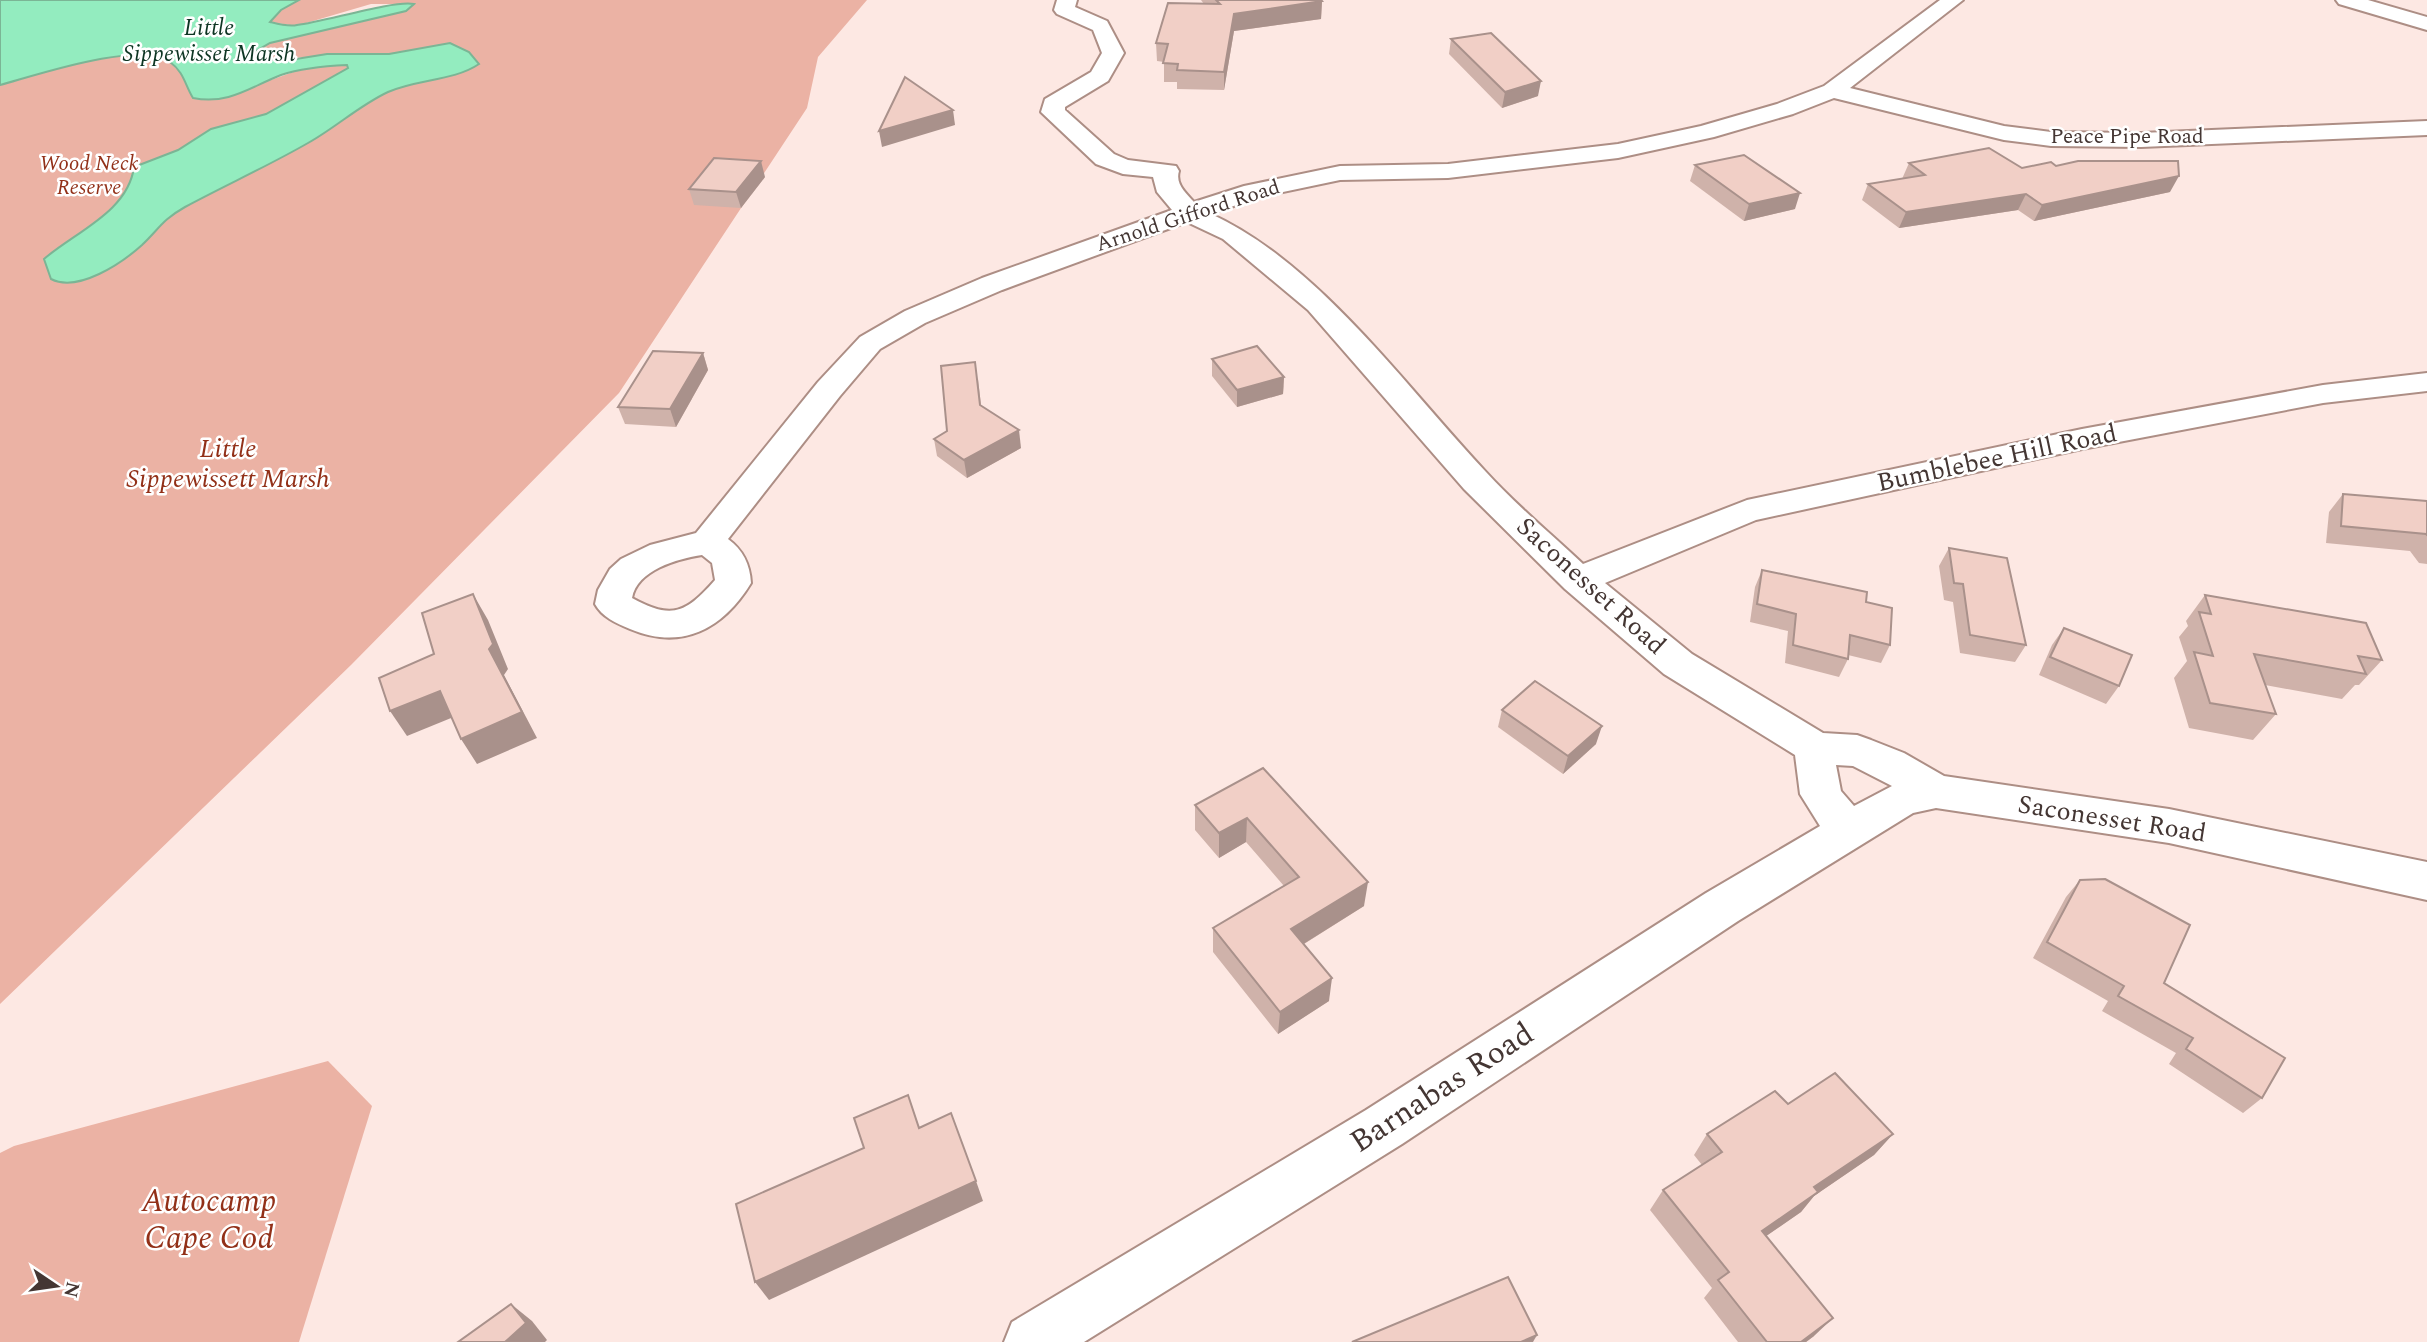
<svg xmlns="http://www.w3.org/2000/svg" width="2427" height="1342" font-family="Spectral,serif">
<rect width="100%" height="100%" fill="#fde8e3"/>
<!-- green -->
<g fill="#ebb2a4">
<path d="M 299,0 L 867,0 L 818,57 L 807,108 L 619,393 L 351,665 L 0,1004 L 0,85 C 36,75 123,47 157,56 C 170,59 178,69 186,80 L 271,80 L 296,71 L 320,56 L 264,60 L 247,56 L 270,43 L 406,11 L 414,4 L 371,4 L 296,26 L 270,22 L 281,10 Z"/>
<path d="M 328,1061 L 372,1106 L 299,1342 L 0,1342 L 0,1153 L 14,1146 Z"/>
</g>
<!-- water -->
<path fill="#93ecbf" stroke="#7bb595" stroke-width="2" d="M 0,0 L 299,0 L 281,10 L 270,22 C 278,24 289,27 297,25 C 324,22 393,0 414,4 L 406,11 L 270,43 L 247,56 L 264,60 L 296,59 L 327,54 L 389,54 L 450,43 L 469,52 L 479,64 C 454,81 417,79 388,92 C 360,105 335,128 308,143 C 268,166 226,185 185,207 C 162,220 159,229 142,245 C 122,263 78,293 51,279 L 44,259 C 75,232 128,212 134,167 L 178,150 L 211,129 L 266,114 L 348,68 L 347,65 C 325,66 302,68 281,75 C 250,87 229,105 193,98 C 185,85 184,72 170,62 C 139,40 37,75 0,85 Z"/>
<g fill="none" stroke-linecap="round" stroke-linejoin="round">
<defs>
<g id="minor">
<path d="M 1057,0 L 1077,0 L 1075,7 L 1107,21 L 1124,53 L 1108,81 L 1065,107 L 1065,110 L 1114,154 L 1128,160 L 1176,166 L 1179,171 C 1175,184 1186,193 1194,202 L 1244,186 L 1340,166 L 1448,164 L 1618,144 L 1701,126 L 1777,104 L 1824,86 L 1940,0 L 1963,0 L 1850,88 L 2004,126 L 2051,132 L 2141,133 L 2427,121 L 2427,135 L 2141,147 L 2051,146 L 2004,140 L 1834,98 L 1793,114 L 1714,137 L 1618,158 L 1448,178 L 1340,180 L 1259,197 L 1211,214 C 1317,262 1407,388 1486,472 C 1516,505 1551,534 1583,564 L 1747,500 L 2082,429 L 2323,385 L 2427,373 L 2427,391 L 2323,403 L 2082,449 L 1756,520 L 1605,583 L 1692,654 L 1823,733 L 1857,735 L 1871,740 L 1904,753 L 1944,776 L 2169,809 L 2427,862 L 2427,900 L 2169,843 L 1936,808 L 1913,813 L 1738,921 L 1402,1144 L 1084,1342 L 1004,1342 L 1012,1322 L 1366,1110 L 1706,893 L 1820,826 L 1800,794 L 1795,755 L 1664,674 L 1565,589 L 1464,489 L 1308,310 L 1223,239 L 1187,222 L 1002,290 L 925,323 L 880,349 L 840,396 L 728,539 C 743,550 750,564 751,583 C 723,629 682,651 630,629 C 616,623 602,617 595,604 L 598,590 L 610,569 L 621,559 L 650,545 L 696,533 L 818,382 L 860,337 L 905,311 L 982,278 L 1172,210 L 1157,192 L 1153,177 L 1123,174 L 1096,164 L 1041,112 L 1045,99 L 1091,72 L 1102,53 L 1093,30 L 1057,14 L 1054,10 ZM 702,555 L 712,563 L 715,580 C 686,613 672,620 632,598 C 637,570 677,559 702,555 ZM 1836,765 L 1853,766 L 1892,786 L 1854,806 L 1841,791 Z"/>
<path d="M 2336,0 L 2368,0 L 2427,17 L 2427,30 L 2339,4 Z"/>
</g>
</defs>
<!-- minor casing -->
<use href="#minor" stroke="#ad8e85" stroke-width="4"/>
<!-- minor -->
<use href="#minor" fill="#fff" fill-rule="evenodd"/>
</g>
<!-- wall -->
<g fill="#cfb2aa">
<path d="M 1201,0 L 1321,0 L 1322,1 L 1321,19 L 1234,31 L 1224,90 L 1177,89 L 1177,82 L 1164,82 L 1164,62 L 1157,61 L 1156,43 L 1204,4 Z"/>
<path d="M 1451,39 L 1538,96 L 1502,108 L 1449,54 Z"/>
<path d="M 1909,163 L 2022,168 L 2056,166 L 2170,192 L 2034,221 L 2018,210 L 1899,228 L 1862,200 L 1868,184 L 1902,179 Z"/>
<path d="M 1695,165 L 1795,209 L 1744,221 L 1690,181 Z"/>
<path d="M 765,177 L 741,208 L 694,205 L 689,189 Z"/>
<path d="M 703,353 L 708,370 L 676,427 L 625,424 L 618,407 Z"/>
<path d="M 1212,359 L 1284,377 L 1283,394 L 1237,407 L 1212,376 Z"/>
<path d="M 978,379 L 981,405 L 1021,448 L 967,478 L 937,456 L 934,439 L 947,431 Z"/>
<path d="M 2343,494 L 2427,501 L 2427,564 L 2419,563 L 2410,551 L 2326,543 L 2329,512 Z"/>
<path d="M 1949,548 L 2026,645 L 2015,662 L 1960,653 L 1953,602 L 1944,600 L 1939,566 Z"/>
<path d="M 1762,570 L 1866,602 L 1890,645 L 1881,663 L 1848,655 L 1848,659 L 1839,677 L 1785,663 L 1788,631 L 1750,622 L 1755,587 Z"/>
<path d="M 2205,595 L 2382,660 L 2359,685 L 2355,685 L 2342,699 L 2265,685 L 2276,714 L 2253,740 L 2189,728 L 2174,678 L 2187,661 L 2179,637 L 2188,626 L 2186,621 Z"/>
<path d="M 2064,628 L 2119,686 L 2106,704 L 2039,675 L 2052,645 Z"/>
<path d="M 1502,710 L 1596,744 L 1563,774 L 1498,727 Z"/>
<path d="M 1263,768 L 1364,906 L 1304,944 L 1329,1001 L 1278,1034 L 1213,952 L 1213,928 L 1284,886 L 1246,842 L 1219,858 L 1195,830 L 1195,805 Z"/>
<path d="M 2080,880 L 2164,983 L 2262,1098 L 2243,1113 L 2169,1064 L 2176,1053 L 2102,1011 L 2108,1001 L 2033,958 L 2066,897 Z"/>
<path d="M 1788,1104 L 1893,1134 L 1874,1155 L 1814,1196 L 1801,1212 L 1766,1236 L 1814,1336 L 1806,1342 L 1738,1342 L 1704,1298 L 1712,1288 L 1650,1210 L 1663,1190 L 1702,1165 L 1694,1155 L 1707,1134 Z"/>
</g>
<!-- shaded-wall -->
<g fill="#a9918b">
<path d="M 1322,1 L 1321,19 L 1234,31 L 1224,90 L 1224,72 L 1234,14 Z"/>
<path d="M 1541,81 L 1538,96 L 1502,108 L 1505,92 Z"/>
<path d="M 953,110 L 955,125 L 882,147 L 879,131 Z"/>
<path d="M 761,161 L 765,177 L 741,208 L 736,192 Z"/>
<path d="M 2179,176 L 2170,192 L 2034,221 L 2042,205 Z"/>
<path d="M 1800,193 L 1795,209 L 1744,221 L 1749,204 Z"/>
<path d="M 2026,194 L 2018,210 L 1899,228 L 1906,212 Z"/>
<path d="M 703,353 L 708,370 L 676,427 L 670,409 Z"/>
<path d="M 1284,377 L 1283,394 L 1237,407 L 1237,390 Z"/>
<path d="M 1019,430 L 1021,448 L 967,478 L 964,460 Z"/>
<path d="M 473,594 L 488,620 L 508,669 L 504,675 L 537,738 L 477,764 L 461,739 L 489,649 Z"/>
<path d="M 440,691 L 456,716 L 407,736 L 390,711 Z"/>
<path d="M 1602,726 L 1596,744 L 1563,774 L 1568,756 Z"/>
<path d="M 1247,818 L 1246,842 L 1219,858 L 1219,833 Z"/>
<path d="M 1368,882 L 1364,906 L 1289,953 L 1291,929 Z"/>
<path d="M 1332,978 L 1329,1001 L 1278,1034 L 1280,1012 Z"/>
<path d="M 1893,1134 L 1874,1155 L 1814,1196 L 1801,1212 L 1746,1250 L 1762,1231 L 1814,1187 Z"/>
<path d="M 976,1181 L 983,1201 L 769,1300 L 755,1282 Z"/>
<path d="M 511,1304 L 532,1321 L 547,1340 L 545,1342 L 505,1342 Z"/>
<path d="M 1833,1318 L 1814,1336 L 1806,1342 L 1801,1342 Z"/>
<path d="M 1537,1335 L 1533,1342 L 1521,1342 Z"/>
</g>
<!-- building -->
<g fill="#f1cfc6" stroke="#a9918b" stroke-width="2">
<path d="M 1216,0 L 1321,0 L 1322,1 L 1234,14 L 1224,72 L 1177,70 L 1178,64 L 1163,63 L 1168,44 L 1156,43 L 1168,3 L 1220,4 Z"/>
<path d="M 1491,33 L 1541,81 L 1505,92 L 1451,39 Z"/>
<path d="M 905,77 L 953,110 L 879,131 Z"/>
<path d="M 1989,148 L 2022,168 L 2051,162 L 2056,166 L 2078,161 L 2178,161 L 2179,176 L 2042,205 L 2026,194 L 1906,212 L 1868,184 L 1925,175 L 1909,163 Z"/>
<path d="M 1744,155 L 1800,193 L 1749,204 L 1695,165 Z"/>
<path d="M 714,158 L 761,161 L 736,192 L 689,189 Z"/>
<path d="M 1257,346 L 1284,377 L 1237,390 L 1212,359 Z"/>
<path d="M 653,351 L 703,353 L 670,409 L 618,407 Z"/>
<path d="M 975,362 L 980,405 L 1019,430 L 964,460 L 934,439 L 947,431 L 941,366 Z"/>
<path d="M 2343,494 L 2427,501 L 2427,535 L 2426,534 L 2341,526 Z"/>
<path d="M 1949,548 L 2007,558 L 2026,645 L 1970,635 L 1963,584 L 1954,583 Z"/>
<path d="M 1762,570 L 1867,592 L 1866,602 L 1892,608 L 1890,645 L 1850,635 L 1848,659 L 1793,645 L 1796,614 L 1757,604 Z"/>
<path d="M 473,594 L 493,644 L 489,649 L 522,712 L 461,739 L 440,691 L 390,711 L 379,678 L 434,654 L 422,613 Z"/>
<path d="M 2205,595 L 2366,623 L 2382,660 L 2358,656 L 2366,674 L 2254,654 L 2276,714 L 2210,703 L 2194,652 L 2213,656 L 2199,612 L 2211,614 Z"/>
<path d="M 2064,628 L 2132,655 L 2119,686 L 2050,657 Z"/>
<path d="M 1535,681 L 1602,726 L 1568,756 L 1502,710 Z"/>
<path d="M 1263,768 L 1368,882 L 1291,929 L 1332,978 L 1280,1012 L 1213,928 L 1299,877 L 1247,818 L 1219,833 L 1195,805 Z"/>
<path d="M 2105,879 L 2190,925 L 2164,983 L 2285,1058 L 2262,1098 L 2186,1049 L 2193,1038 L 2118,996 L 2124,986 L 2047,942 L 2080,880 Z"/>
<path d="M 1835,1073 L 1893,1134 L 1814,1187 L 1818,1192 L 1762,1231 L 1833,1318 L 1801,1342 L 1767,1342 L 1718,1280 L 1729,1272 L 1663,1190 L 1722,1152 L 1707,1134 L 1775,1091 L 1788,1104 Z"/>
<path d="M 908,1095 L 919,1128 L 951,1113 L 976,1181 L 755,1282 L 736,1204 L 864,1148 L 854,1118 Z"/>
<path d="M 1508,1277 L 1537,1335 L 1521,1342 L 1352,1342 Z"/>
<path d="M 511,1304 L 526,1323 L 505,1342 L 458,1342 Z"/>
</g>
<g text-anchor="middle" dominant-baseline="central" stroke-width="5" stroke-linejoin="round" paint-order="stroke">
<!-- far-street labels -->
<g font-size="21" fill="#443633" stroke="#fff">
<text x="2127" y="137">Peace Pipe Road</text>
<text transform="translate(1188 216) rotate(-18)">Arnold Gifford Road</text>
</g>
<!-- far-park labels -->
<g font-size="21" font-style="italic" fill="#923018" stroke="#fff">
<text x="89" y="164">Wood Neck<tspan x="89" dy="24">Reserve</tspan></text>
</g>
<!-- far-water labels -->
<g font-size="23" font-style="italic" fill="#0d3523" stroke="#fff">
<text x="209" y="28">Little<tspan x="209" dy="26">Sippewisset Marsh</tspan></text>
</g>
<!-- park labels -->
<g font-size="26" font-style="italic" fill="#923018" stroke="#fff">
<text x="228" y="449">Little<tspan x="228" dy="30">Sippewissett Marsh</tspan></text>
</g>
<!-- street labels -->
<g font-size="26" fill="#443633" stroke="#fff">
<text transform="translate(1997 458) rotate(-12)">Bumblebee Hill Road</text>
<text transform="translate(1591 586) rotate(42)">Saconesset Road</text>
<text transform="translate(2112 819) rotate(9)">Saconesset Road</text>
</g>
<!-- near-street labels -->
<g font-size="32" fill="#443633" stroke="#fff">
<text transform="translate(1442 1088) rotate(-33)">Barnabas Road</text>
</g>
<!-- near-park labels -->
<g font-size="32" font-style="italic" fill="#923018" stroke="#fff">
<text x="209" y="1201">Autocamp<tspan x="209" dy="37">Cape Cod</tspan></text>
</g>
</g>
<!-- north arrow -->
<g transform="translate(56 1286) rotate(103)" stroke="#ffffff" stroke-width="5" paint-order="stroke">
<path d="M0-5L12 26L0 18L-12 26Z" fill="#443633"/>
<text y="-10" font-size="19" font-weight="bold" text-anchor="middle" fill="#443633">N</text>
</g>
</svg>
